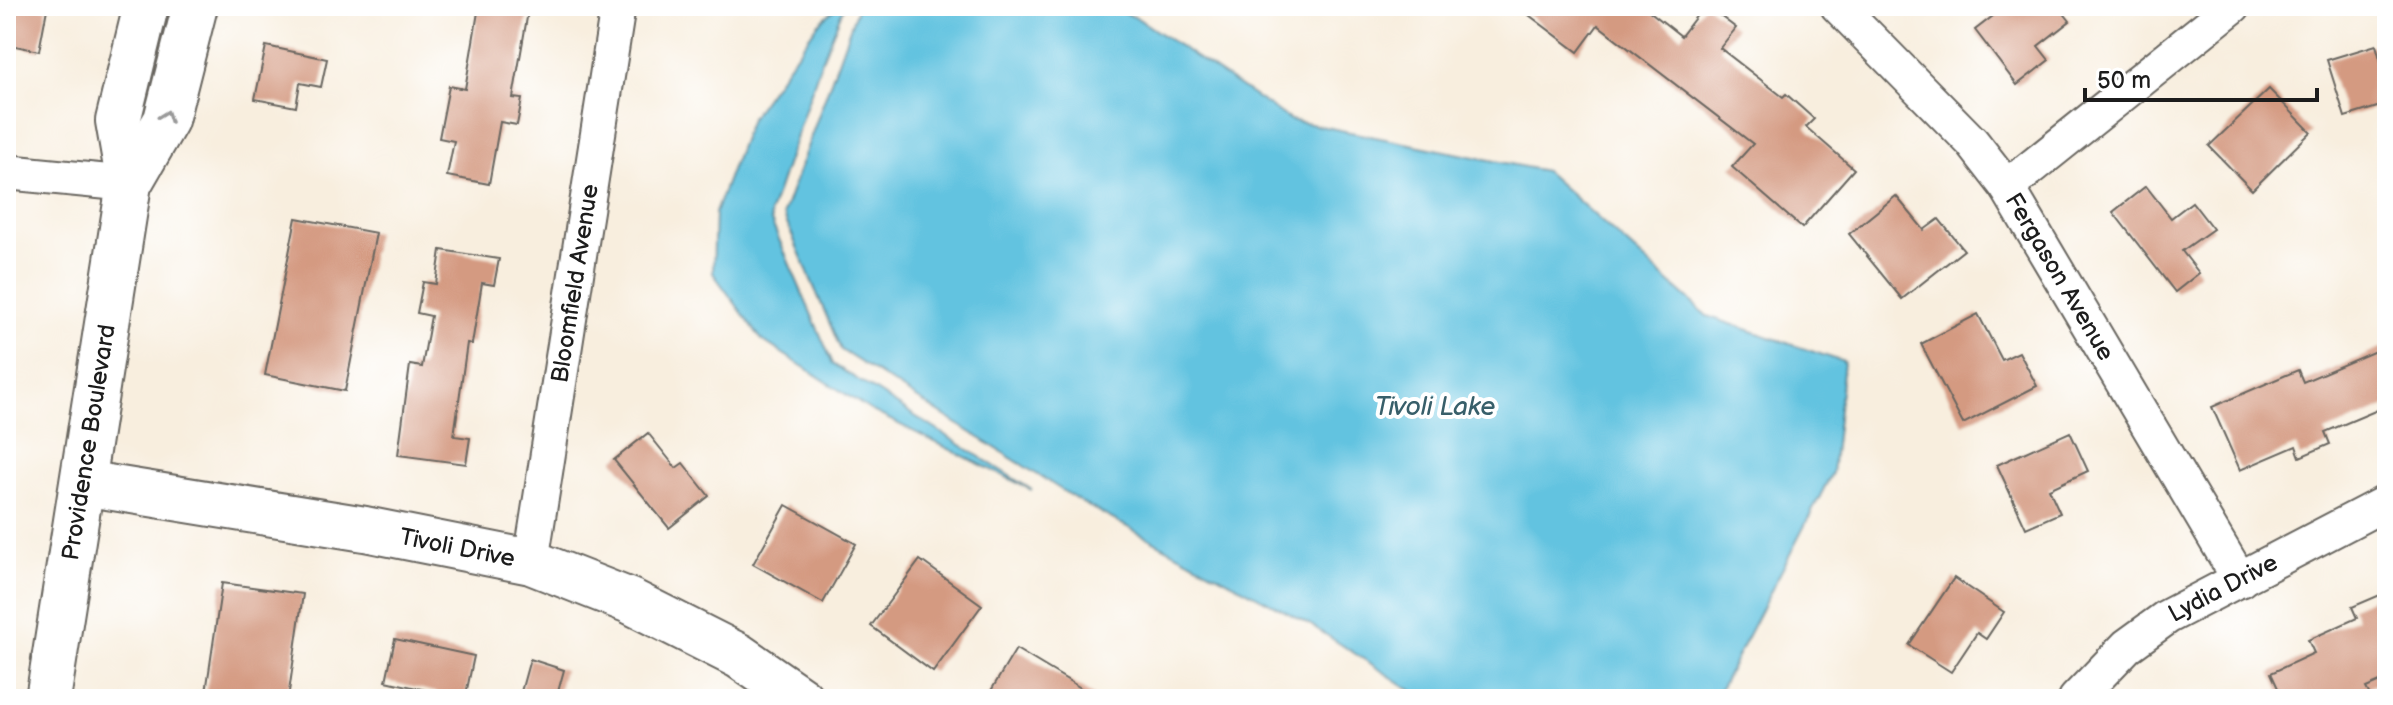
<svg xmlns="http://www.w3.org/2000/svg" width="2393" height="705" font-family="'Balsamiq Sans',sans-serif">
<rect width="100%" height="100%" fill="#fff"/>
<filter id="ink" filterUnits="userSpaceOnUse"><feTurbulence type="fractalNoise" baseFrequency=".0125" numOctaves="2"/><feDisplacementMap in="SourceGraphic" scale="16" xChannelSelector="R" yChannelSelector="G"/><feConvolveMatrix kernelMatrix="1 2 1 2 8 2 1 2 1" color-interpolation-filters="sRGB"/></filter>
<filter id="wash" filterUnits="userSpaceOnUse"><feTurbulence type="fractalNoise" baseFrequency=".006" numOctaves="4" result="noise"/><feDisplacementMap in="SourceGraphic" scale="32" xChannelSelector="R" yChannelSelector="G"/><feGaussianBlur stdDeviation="1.8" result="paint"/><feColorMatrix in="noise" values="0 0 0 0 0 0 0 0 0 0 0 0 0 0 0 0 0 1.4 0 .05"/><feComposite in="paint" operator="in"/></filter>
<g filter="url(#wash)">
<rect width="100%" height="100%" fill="#f8eede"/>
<!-- water -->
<g fill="#62c3e0" stroke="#3f707e" stroke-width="2">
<path d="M 838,6 L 844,6 L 821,62 L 770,213 L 771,221 L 833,364 L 1032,490 L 870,410 L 762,340 L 713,273 L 715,213 L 750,119 L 818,24 Z"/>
<path d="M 858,6 L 1106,6 L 1137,18 L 1290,120 L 1545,171 L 1707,316 L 1844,362 L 1832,473 L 1715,699 L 1425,699 L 1311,625 L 1082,503 L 841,350 L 783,214 Z"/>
</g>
<g id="blocks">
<!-- building -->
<g fill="#d49a81">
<path d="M 6,6 L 33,6 L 47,9 L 39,51 L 6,44 Z"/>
<path d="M 479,6 L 529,6 L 513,98 L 522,99 L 517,125 L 500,122 L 489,184 L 447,176 L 454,141 L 439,138 L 449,86 L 465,89 Z"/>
<path d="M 1517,6 L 1643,6 L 1681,36 L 1704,6 L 1707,6 L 1736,28 L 1720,48 L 1783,97 L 1786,94 L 1814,119 L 1806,127 L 1854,169 L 1802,228 L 1732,167 L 1753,144 L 1598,25 L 1578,52 Z"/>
<path d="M 2006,6 L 2058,6 L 2070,21 L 2038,46 L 2049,60 L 2017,85 L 1975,30 Z"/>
<path d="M 2376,45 L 2381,62 L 2387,60 L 2387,104 L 2345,117 L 2327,60 Z"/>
<path d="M 266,46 L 327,59 L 321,87 L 300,83 L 296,107 L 255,99 Z"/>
<path d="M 2269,89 L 2311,132 L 2252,190 L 2209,146 Z"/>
<path d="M 2146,186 L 2171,218 L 2192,202 L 2213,229 L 2182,251 L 2199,273 L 2175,292 L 2113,212 Z"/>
<path d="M 1896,196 L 1924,230 L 1939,219 L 1964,250 L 1902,299 L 1849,234 Z"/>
<path d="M 296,218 L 376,233 L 345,391 L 265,375 Z"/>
<path d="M 441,250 L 499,259 L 494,285 L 482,283 L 472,344 L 467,343 L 454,436 L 470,438 L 466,464 L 398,455 L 410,365 L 422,367 L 431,316 L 417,313 L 423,282 L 436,284 Z"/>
<path d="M 1978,314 L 2002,360 L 2019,352 L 2037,386 L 1963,424 L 1921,344 Z"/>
<path d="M 2387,346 L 2387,406 L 2325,432 L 2330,444 L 2300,457 L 2296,446 L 2240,470 L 2212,407 L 2298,370 L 2303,382 Z"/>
<path d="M 2070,432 L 2088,471 L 2049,489 L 2060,513 L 2026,528 L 1997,465 Z"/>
<path d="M 648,433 L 676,468 L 683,463 L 709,496 L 669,528 L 614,460 Z"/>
<path d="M 786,505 L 856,544 L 823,603 L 753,564 Z"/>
<path d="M 920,560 L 982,605 L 933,672 L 871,626 Z"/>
<path d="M 1954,578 L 2004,612 L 1986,639 L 1977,633 L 1951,672 L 1909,645 Z"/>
<path d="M 222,583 L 303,594 L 288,699 L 205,699 Z"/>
<path d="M 2387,592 L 2387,679 L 2366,688 L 2372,699 L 2283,699 L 2271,673 L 2314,653 L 2308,640 L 2357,618 L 2352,607 Z"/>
<path d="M 395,639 L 474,656 L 465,699 L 386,681 Z"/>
<path d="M 1016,649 L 1099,699 L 986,699 Z"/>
<path d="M 530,659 L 564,670 L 556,699 L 519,699 Z"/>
</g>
</g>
</g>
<g filter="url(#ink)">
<use href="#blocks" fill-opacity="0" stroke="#696660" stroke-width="2"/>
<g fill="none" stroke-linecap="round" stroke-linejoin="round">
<defs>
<g id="street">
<path id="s1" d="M 1838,6 L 1972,142 L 2007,187 L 2240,580"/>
<path d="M 6,172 L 129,184"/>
<path d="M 2007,187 L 2233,6"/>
<path id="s2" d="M 531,562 L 618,6"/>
<path id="s3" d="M 2076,699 L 2127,646 L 2167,617 L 2387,502"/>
</g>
<g id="secondary">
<path d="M 129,184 L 166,120 L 195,6"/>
<path id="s4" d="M 83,483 L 365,529 L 531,562 L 630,601 L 739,656 L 801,699"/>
<path id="s5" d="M 48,699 L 129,184 L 118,121 L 146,6"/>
</g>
</defs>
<!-- street casing -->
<use href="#street" stroke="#696660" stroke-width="38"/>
<!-- secondary casing -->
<use href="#secondary" stroke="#696660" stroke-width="48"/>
<!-- street -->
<use href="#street" stroke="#fff" stroke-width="34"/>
<!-- secondary -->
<use href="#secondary" stroke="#fff" stroke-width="44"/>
</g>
<!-- one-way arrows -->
<defs><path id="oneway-chevron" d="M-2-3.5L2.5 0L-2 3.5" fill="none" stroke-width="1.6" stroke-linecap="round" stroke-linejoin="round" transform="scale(2)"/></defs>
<use stroke="#999" href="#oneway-chevron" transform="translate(166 116) rotate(-70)"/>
</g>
<g text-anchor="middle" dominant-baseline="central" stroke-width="8" stroke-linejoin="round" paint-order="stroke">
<!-- street labels -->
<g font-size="24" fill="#1c1c1c" stroke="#fff">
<text stroke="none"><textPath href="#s1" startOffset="352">Fergason Avenue</textPath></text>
<text stroke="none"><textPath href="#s2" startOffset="282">Bloomfield Avenue</textPath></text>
<text stroke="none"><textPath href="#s5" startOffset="260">Providence Boulevard</textPath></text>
<text stroke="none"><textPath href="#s4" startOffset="380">Tivoli Drive</textPath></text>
<text stroke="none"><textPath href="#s3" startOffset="186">Lydia Drive</textPath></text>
</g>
<!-- water labels -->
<g font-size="26" font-style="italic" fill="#385f6a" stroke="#fff">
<text x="1435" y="407">Tivoli Lake</text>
</g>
</g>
<!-- margin -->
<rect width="2393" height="705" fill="none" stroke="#fff" stroke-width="32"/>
<!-- scale -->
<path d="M2085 88v12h232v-12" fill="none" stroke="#1c1c1c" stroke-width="4"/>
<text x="2097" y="88" font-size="24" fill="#1c1c1c" stroke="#ffffff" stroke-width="6" paint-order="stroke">50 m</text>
</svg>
